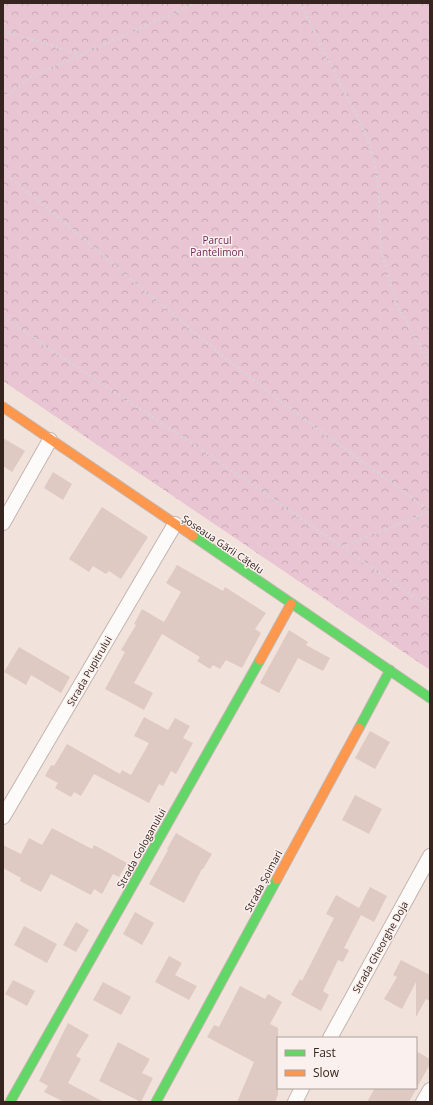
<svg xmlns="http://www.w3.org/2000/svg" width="433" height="1105" font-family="'Open Sans',sans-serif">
<defs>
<pattern id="park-crowns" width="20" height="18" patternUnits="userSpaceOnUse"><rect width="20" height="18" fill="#e9c5d3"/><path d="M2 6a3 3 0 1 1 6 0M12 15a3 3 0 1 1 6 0" fill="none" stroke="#c8a9b5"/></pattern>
</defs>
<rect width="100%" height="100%" fill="#f2e2dc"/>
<!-- park -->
<path fill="url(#park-crowns)" d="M 3,3 L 430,3 L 430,670 L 3,381 Z"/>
<!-- building -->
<g fill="#dfcac3">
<path d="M 3,438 L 25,451 L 12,472 L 3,466 Z"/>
<path d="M 53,472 L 72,484 L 63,500 L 44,488 Z"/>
<path d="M 102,507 L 148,537 L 121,579 L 109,571 L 106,574 L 93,566 L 89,572 L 69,559 Z"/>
<path d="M 177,565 L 223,591 L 225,587 L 266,613 L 255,629 L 261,633 L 242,668 L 226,660 L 220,669 L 213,665 L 210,669 L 197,661 L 200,657 L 162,634 L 134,683 L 153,693 L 144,710 L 105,689 L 125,652 L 121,650 L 136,625 L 134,624 L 142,609 L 164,622 L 181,592 L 166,583 Z"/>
<path d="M 289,630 L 308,642 L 306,645 L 330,658 L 323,671 L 298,658 L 279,693 L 260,683 Z"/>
<path d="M 19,647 L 70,677 L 61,693 L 31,675 L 26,685 L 4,672 Z"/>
<path d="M 144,717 L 168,730 L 175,718 L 190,726 L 183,738 L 193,743 L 176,774 L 171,771 L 163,786 L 159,784 L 149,803 L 94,774 L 81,796 L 74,792 L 71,797 L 55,788 L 58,783 L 45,776 L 51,765 L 54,766 L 67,744 L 120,774 L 122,770 L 131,775 L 149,743 L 134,736 Z"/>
<path d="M 370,731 L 390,742 L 375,769 L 355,758 Z"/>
<path d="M 355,795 L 382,809 L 369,834 L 342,820 Z"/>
<path d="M 52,828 L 92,849 L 94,845 L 127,863 L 119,877 L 113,874 L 102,894 L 94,889 L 91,895 L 51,874 L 41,892 L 20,881 L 21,878 L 3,868 L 3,845 L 21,854 L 29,838 L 42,845 Z"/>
<path d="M 176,833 L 212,854 L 203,869 L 202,869 L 184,903 L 149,884 L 168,850 L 167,849 Z"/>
<path d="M 370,887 L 387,896 L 374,922 L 361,915 L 344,948 L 349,950 L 343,962 L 338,960 L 323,991 L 329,995 L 321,1011 L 291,995 L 300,979 L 302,981 L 334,918 L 326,914 L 336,895 L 359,908 Z"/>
<path d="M 135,912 L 154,923 L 142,945 L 123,934 Z"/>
<path d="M 76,922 L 89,930 L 76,952 L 63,945 Z"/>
<path d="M 24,926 L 57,944 L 47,963 L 14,945 Z"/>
<path d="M 169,956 L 182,963 L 175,975 L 197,986 L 189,1000 L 155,982 Z"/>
<path d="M 401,960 L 430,975 L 430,1001 L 426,999 L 416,1017 L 416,982 L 402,1009 L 384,999 L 397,977 L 393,975 Z"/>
<path d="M 13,980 L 35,991 L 27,1006 L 5,994 Z"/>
<path d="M 103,982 L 131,997 L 121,1015 L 93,1000 Z"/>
<path d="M 240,986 L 265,999 L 268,994 L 282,1002 L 270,1024 L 278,1028 L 278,1095 L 275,1102 L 237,1102 L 254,1062 L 207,1037 L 214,1025 L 219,1027 Z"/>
<path d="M 68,1023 L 89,1035 L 76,1056 L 81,1059 L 68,1083 L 104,1102 L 64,1102 L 44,1092 L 48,1086 L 39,1081 Z"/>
<path d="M 118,1042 L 150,1059 L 142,1073 L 153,1078 L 141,1102 L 99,1081 Z"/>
<path d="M 416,1051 L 430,1059 L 430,1064 L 409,1102 L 367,1102 L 375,1088 L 416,1088 Z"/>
</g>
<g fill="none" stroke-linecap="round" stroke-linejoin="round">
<defs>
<g id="street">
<path d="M 3,523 L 50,440"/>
<path d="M 3,817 L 175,524"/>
<path d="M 330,1038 L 430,856"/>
<path d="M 295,1102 L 302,1088"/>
<path d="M 423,1102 L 430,1090"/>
</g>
<g id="fast">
<path d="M 193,536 L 430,698"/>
<path d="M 359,728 L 390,670"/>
<path d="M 10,1102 L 260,660"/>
<path d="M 156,1102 L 277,879"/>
</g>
<g id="slow">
<path d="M 3,407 L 193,536"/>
<path d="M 260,660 L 291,604"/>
<path d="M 277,879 L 359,728"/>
</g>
</defs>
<!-- street casing -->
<use href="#street" stroke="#c4b5af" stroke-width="16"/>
<!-- fast casing -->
<use href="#fast" stroke="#c4b5af" stroke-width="11"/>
<!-- slow casing -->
<use href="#slow" stroke="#c4b5af" stroke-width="11"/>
<!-- path -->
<g stroke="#d8d4d2" stroke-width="2.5" stroke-dasharray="2 3" stroke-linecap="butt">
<path d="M 300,3 L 368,139 L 378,180 L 381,250 L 397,305 L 430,364"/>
<path d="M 3,31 L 79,54"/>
<path d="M 3,99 L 29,78 L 196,3"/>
<path d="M 3,172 C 76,231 145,292 217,351 C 286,407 359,459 430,511"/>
<path d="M 3,316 L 42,344 L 205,452 L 430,608"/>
<path d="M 342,547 L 430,511"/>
</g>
<!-- street -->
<use href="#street" stroke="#fdfbfa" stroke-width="14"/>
<!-- fast -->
<use href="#fast" stroke="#63d668" stroke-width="9"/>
<!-- slow -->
<use href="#slow" stroke="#ff974d" stroke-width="9"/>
</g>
<g text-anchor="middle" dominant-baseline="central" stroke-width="3" stroke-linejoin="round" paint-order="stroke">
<!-- park labels -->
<g font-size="10" fill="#71285a" stroke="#faf0ed">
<text x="217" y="240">Parcul<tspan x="217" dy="12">Pantelimon</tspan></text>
</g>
<!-- street labels -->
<g font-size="10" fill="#36251f" stroke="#faf0ed">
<text transform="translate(223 544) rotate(34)">Șoseaua Gării Cățelu</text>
<text transform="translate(89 671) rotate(-60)">Strada Pupitrului</text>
<text transform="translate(141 848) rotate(-61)">Strada Gologanului</text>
<text transform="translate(263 881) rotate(-62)">Strada Șoimari</text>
<text transform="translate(380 947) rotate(-61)">Strada Gheorghe Doja</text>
</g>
</g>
<!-- border -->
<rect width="433" height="1105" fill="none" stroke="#36251f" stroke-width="8"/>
<!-- legend -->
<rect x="277" y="1037" width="140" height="52" fill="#faf0ed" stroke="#ac9f9b"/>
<rect x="285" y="1050" width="20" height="6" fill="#63d668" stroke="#ac9f9b"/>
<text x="313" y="1057" font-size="12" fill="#36251f">Fast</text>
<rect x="285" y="1070" width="20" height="6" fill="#ff974d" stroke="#ac9f9b"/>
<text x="313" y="1077" font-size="12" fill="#36251f">Slow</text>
</svg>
